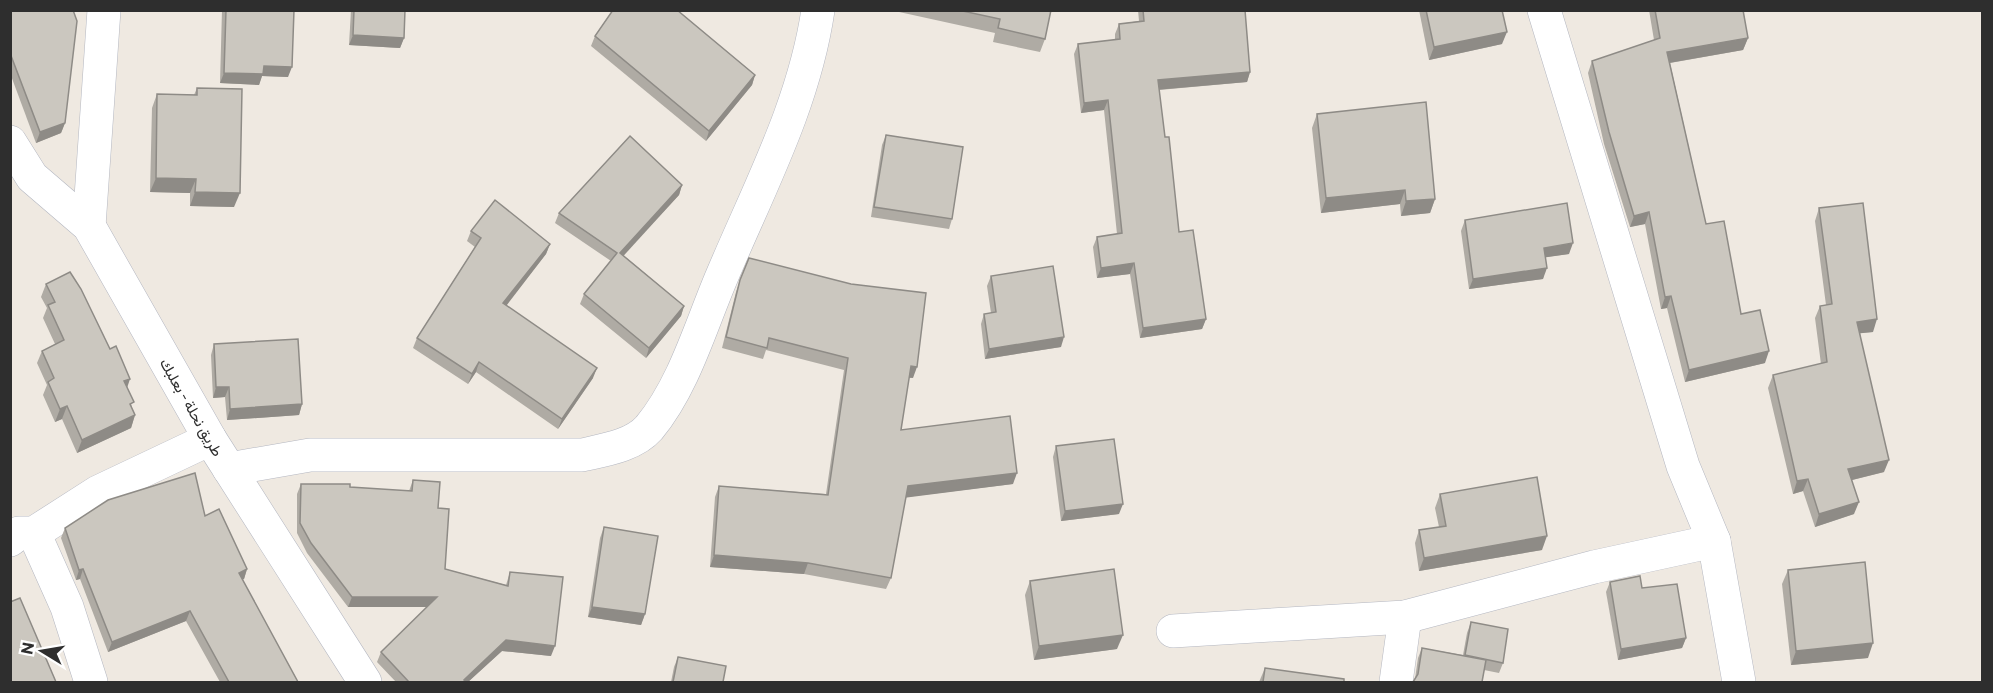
<svg xmlns="http://www.w3.org/2000/svg" width="1993" height="693" font-family="Commissioner,Vazirmatn,sans-serif">
<rect width="100%" height="100%" fill="#efe9e1"/>
<g fill="none" stroke-linecap="round" stroke-linejoin="round">
<defs>
<g id="street">
<path d="M 1544,10 L 1683,466 L 1714,541 L 1739,682"/>
<path d="M 89,226 L 104,10"/>
<path d="M 229,469 L 310,455 L 582,455 C 604,450 633,446 649,428 C 684,386 701,325 722,276 C 759,188 804,105 818,10"/>
<path d="M 34,533 L 67,607 L 91,682"/>
<path d="M 10,540 L 19,533 L 34,533 L 98,492 L 210,439"/>
<path d="M 1173,631 L 1405,617 L 1594,567 L 1714,541"/>
<path d="M 1396,682 L 1405,617"/>
</g>
<path id="secondary" d="M 10,142 L 32,177 L 89,226 L 210,439 L 365,682"/>
</defs>
<!-- street casing -->
<use href="#street" stroke="#b4b7c1" stroke-width="34"/>
<!-- secondary casing -->
<use href="#secondary" stroke="#b4b7c1" stroke-width="34"/>
<!-- street -->
<use href="#street" stroke="#fff" stroke-width="33"/>
<!-- secondary -->
<use href="#secondary" stroke="#fff" stroke-width="33"/>
</g>
<!-- wall -->
<g fill="#afaba4">
<path d="M 10,10 L 65,123 L 61,133 L 36,143 L 10,73 Z"/>
<path d="M 222,10 L 294,10 L 288,77 L 262,76 L 259,85 L 220,83 Z"/>
<path d="M 351,10 L 405,10 L 404,38 L 400,48 L 349,45 Z"/>
<path d="M 613,10 L 677,10 L 755,75 L 752,85 L 706,141 L 591,46 L 595,36 Z"/>
<path d="M 890,10 L 1051,10 L 1045,39 L 1040,52 L 993,42 L 995,33 Z"/>
<path d="M 1138,10 L 1245,10 L 1250,72 L 1247,82 L 1159,90 L 1165,137 L 1179,232 L 1206,319 L 1202,329 L 1140,338 L 1130,274 L 1097,278 L 1093,247 L 1097,237 L 1117,234 L 1104,110 L 1081,113 L 1074,54 L 1078,44 L 1115,40 L 1115,34 L 1119,24 L 1139,21 Z"/>
<path d="M 1419,10 L 1502,10 L 1502,44 L 1429,60 Z"/>
<path d="M 1649,10 L 1743,10 L 1748,38 L 1743,50 L 1670,63 L 1706,224 L 1741,314 L 1765,363 L 1685,382 L 1667,308 L 1661,309 L 1645,224 L 1630,227 L 1604,144 L 1588,73 L 1592,61 L 1654,40 Z"/>
<path d="M 197,88 L 234,207 L 190,206 L 190,193 L 150,192 L 152,108 L 157,94 L 194,95 Z"/>
<path d="M 1317,114 L 1435,199 L 1430,213 L 1401,216 L 1400,204 L 1321,213 L 1312,128 Z"/>
<path d="M 886,135 L 952,219 L 949,229 L 871,217 L 882,145 Z"/>
<path d="M 682,185 L 679,195 L 623,255 L 684,306 L 681,316 L 646,358 L 580,304 L 584,294 L 611,261 L 555,223 L 559,213 Z"/>
<path d="M 1819,208 L 1873,332 L 1860,333 L 1884,472 L 1852,480 L 1854,514 L 1815,527 L 1803,491 L 1793,494 L 1768,388 L 1773,375 L 1821,364 L 1815,318 L 1820,306 L 1826,305 L 1815,221 Z"/>
<path d="M 1465,220 L 1569,254 L 1546,257 L 1543,279 L 1469,289 L 1461,231 Z"/>
<path d="M 471,231 L 550,244 L 546,254 L 506,305 L 593,378 L 558,429 L 476,372 L 468,384 L 413,348 L 417,338 L 475,247 L 467,241 Z"/>
<path d="M 991,276 L 1061,347 L 985,359 L 981,324 L 984,314 L 991,313 L 987,286 Z"/>
<path d="M 740,280 L 913,378 L 909,378 L 901,430 L 1013,484 L 906,497 L 891,578 L 886,589 L 804,574 L 710,567 L 715,497 L 719,486 L 826,494 L 844,370 L 766,350 L 763,359 L 722,348 L 736,292 Z"/>
<path d="M 46,284 L 127,387 L 132,408 L 135,415 L 131,428 L 77,453 L 62,419 L 55,422 L 43,395 L 47,385 L 37,363 L 42,351 L 55,344 L 43,318 L 47,308 L 41,297 Z"/>
<path d="M 214,344 L 302,404 L 299,415 L 227,420 L 225,397 L 213,398 L 211,355 Z"/>
<path d="M 1056,446 L 1119,514 L 1061,521 L 1053,457 Z"/>
<path d="M 413,480 L 438,508 L 445,569 L 506,585 L 510,572 L 551,656 L 502,651 L 468,682 L 396,682 L 377,662 L 381,652 L 427,607 L 348,607 L 307,553 L 297,533 L 297,494 L 301,484 L 409,491 Z"/>
<path d="M 1440,494 L 1542,550 L 1419,571 L 1415,543 L 1419,530 L 1439,527 L 1435,508 Z"/>
<path d="M 205,516 L 247,569 L 244,579 L 242,579 L 298,682 L 220,682 L 186,621 L 108,652 L 80,579 L 76,580 L 61,538 L 65,528 Z"/>
<path d="M 604,527 L 645,614 L 641,625 L 588,617 L 600,538 Z"/>
<path d="M 1788,570 L 1868,658 L 1791,665 L 1782,584 Z"/>
<path d="M 1030,581 L 1117,649 L 1034,660 L 1025,595 Z"/>
<path d="M 1610,582 L 1642,588 L 1686,638 L 1682,648 L 1618,660 L 1606,592 Z"/>
<path d="M 1471,622 L 1503,663 L 1499,673 L 1484,670 L 1415,679 L 1418,658 L 1422,648 L 1463,655 L 1467,633 Z"/>
<path d="M 678,657 L 723,682 L 671,682 L 674,667 Z"/>
<path d="M 1265,668 L 1344,682 L 1259,682 Z"/>
</g>
<!-- shaded-wall -->
<g fill="#8e8b86">
<path d="M 1507,32 L 1502,44 L 1429,60 L 1434,47 Z"/>
<path d="M 353,35 L 404,38 L 400,48 L 349,45 Z"/>
<path d="M 1748,38 L 1743,50 L 1663,64 L 1667,52 Z"/>
<path d="M 264,66 L 292,67 L 288,77 L 262,76 L 259,85 L 220,83 L 224,73 Z"/>
<path d="M 1250,72 L 1247,82 L 1155,90 L 1158,80 Z"/>
<path d="M 755,75 L 752,85 L 706,141 L 709,131 Z"/>
<path d="M 1108,100 L 1104,110 L 1081,113 L 1084,103 Z"/>
<path d="M 65,123 L 61,133 L 36,143 L 40,132 Z"/>
<path d="M 156,178 L 196,179 L 190,193 L 150,192 Z"/>
<path d="M 682,185 L 679,195 L 617,263 L 620,253 Z"/>
<path d="M 1405,190 L 1400,204 L 1321,213 L 1326,198 Z"/>
<path d="M 195,192 L 240,193 L 234,207 L 190,206 Z"/>
<path d="M 1435,199 L 1430,213 L 1401,216 L 1406,201 Z"/>
<path d="M 1649,212 L 1645,224 L 1630,227 L 1634,216 Z"/>
<path d="M 1573,243 L 1569,254 L 1541,258 L 1544,248 Z"/>
<path d="M 550,244 L 546,254 L 500,314 L 503,303 Z"/>
<path d="M 1134,263 L 1130,274 L 1097,278 L 1101,268 Z"/>
<path d="M 1547,268 L 1543,279 L 1469,289 L 1473,279 Z"/>
<path d="M 1671,296 L 1667,308 L 1661,309 L 1665,297 Z"/>
<path d="M 684,306 L 681,316 L 646,358 L 649,348 Z"/>
<path d="M 1206,319 L 1202,329 L 1140,338 L 1143,328 Z"/>
<path d="M 1877,319 L 1873,332 L 1853,334 L 1857,322 Z"/>
<path d="M 1064,337 L 1061,347 L 985,359 L 989,349 Z"/>
<path d="M 1769,351 L 1765,363 L 1685,382 L 1689,370 Z"/>
<path d="M 479,362 L 476,372 L 468,384 L 472,374 Z"/>
<path d="M 911,366 L 917,367 L 913,378 L 906,377 Z"/>
<path d="M 597,368 L 593,378 L 558,429 L 562,419 Z"/>
<path d="M 130,379 L 126,391 L 124,381 Z"/>
<path d="M 216,387 L 229,387 L 225,397 L 213,398 Z"/>
<path d="M 302,404 L 299,415 L 227,420 L 230,409 Z"/>
<path d="M 67,406 L 62,419 L 55,422 L 60,409 Z"/>
<path d="M 135,415 L 131,428 L 77,453 L 82,440 Z"/>
<path d="M 1889,460 L 1884,472 L 1844,482 L 1848,469 Z"/>
<path d="M 1017,473 L 1013,484 L 903,498 L 908,486 Z"/>
<path d="M 1808,479 L 1803,491 L 1793,494 L 1797,481 Z"/>
<path d="M 1859,502 L 1854,514 L 1815,527 L 1819,514 Z"/>
<path d="M 1123,504 L 1119,514 L 1061,521 L 1065,511 Z"/>
<path d="M 1547,536 L 1542,550 L 1419,571 L 1424,558 Z"/>
<path d="M 714,555 L 808,563 L 804,574 L 710,567 Z"/>
<path d="M 83,569 L 80,579 L 76,580 L 79,570 Z"/>
<path d="M 247,569 L 244,579 L 235,583 L 239,573 Z"/>
<path d="M 352,597 L 437,597 L 433,607 L 348,607 Z"/>
<path d="M 592,607 L 645,614 L 641,625 L 588,617 Z"/>
<path d="M 190,611 L 186,621 L 108,652 L 112,642 Z"/>
<path d="M 1123,635 L 1117,649 L 1034,660 L 1039,646 Z"/>
<path d="M 1686,638 L 1682,648 L 1618,660 L 1621,649 Z"/>
<path d="M 506,640 L 555,646 L 551,656 L 502,651 L 468,682 L 463,682 L 464,680 Z"/>
<path d="M 1873,643 L 1868,658 L 1791,665 L 1796,651 Z"/>
</g>
<!-- building -->
<g fill="#cbc7bf" stroke="#8e8b86" stroke-width="1.5">
<path d="M 10,10 L 73,10 L 77,21 L 65,123 L 40,132 L 10,53 Z"/>
<path d="M 226,10 L 294,10 L 292,67 L 264,66 L 263,74 L 224,73 Z"/>
<path d="M 354,10 L 405,10 L 404,38 L 353,35 Z"/>
<path d="M 613,10 L 677,10 L 755,75 L 709,131 L 595,36 Z"/>
<path d="M 958,10 L 1051,10 L 1045,39 L 998,28 L 1000,19 Z"/>
<path d="M 1143,10 L 1245,10 L 1250,72 L 1158,80 L 1165,137 L 1169,137 L 1179,232 L 1193,230 L 1206,319 L 1143,328 L 1134,263 L 1101,268 L 1097,237 L 1122,233 L 1108,100 L 1084,103 L 1078,44 L 1120,39 L 1119,24 L 1144,21 Z"/>
<path d="M 1426,10 L 1502,10 L 1507,32 L 1434,47 Z"/>
<path d="M 1655,10 L 1743,10 L 1748,38 L 1667,52 L 1706,224 L 1724,221 L 1741,314 L 1760,310 L 1769,351 L 1689,370 L 1671,296 L 1665,297 L 1649,212 L 1634,216 L 1609,132 L 1592,61 L 1660,38 Z"/>
<path d="M 197,88 L 242,89 L 240,193 L 195,192 L 196,179 L 156,178 L 157,94 L 197,95 Z"/>
<path d="M 1426,102 L 1435,199 L 1406,201 L 1405,190 L 1326,198 L 1317,114 Z"/>
<path d="M 886,135 L 963,147 L 952,219 L 874,207 Z"/>
<path d="M 630,136 L 682,185 L 620,253 L 684,306 L 649,348 L 584,294 L 617,253 L 559,213 Z"/>
<path d="M 495,200 L 550,244 L 503,303 L 597,368 L 562,419 L 479,362 L 472,374 L 417,338 L 481,238 L 471,231 Z"/>
<path d="M 1567,203 L 1573,243 L 1544,248 L 1547,268 L 1473,279 L 1465,220 Z"/>
<path d="M 1863,203 L 1877,319 L 1857,322 L 1889,460 L 1848,469 L 1859,502 L 1819,514 L 1808,479 L 1797,481 L 1773,375 L 1827,362 L 1820,306 L 1832,304 L 1819,208 Z"/>
<path d="M 749,258 L 851,284 L 926,293 L 917,367 L 911,366 L 901,430 L 1010,416 L 1017,473 L 908,486 L 891,578 L 808,563 L 714,555 L 719,486 L 828,495 L 848,358 L 769,338 L 767,348 L 726,337 L 740,280 Z"/>
<path d="M 1053,266 L 1064,337 L 989,349 L 984,314 L 996,312 L 991,276 Z"/>
<path d="M 70,272 L 81,289 L 110,349 L 116,346 L 130,379 L 124,381 L 134,402 L 130,404 L 135,415 L 82,440 L 67,406 L 60,409 L 48,382 L 54,378 L 42,351 L 64,340 L 48,305 L 55,302 L 46,284 Z"/>
<path d="M 298,339 L 302,404 L 230,409 L 229,387 L 216,387 L 214,344 Z"/>
<path d="M 1114,439 L 1123,504 L 1065,511 L 1056,446 Z"/>
<path d="M 195,473 L 205,516 L 219,509 L 247,569 L 239,573 L 298,682 L 229,682 L 190,611 L 112,642 L 83,569 L 79,570 L 65,528 L 108,500 Z"/>
<path d="M 1537,477 L 1547,536 L 1424,558 L 1419,530 L 1446,526 L 1440,494 Z"/>
<path d="M 413,480 L 440,482 L 438,508 L 449,509 L 445,569 L 508,586 L 510,572 L 563,577 L 555,646 L 506,640 L 464,680 L 465,682 L 409,682 L 381,652 L 437,597 L 352,597 L 311,543 L 300,523 L 301,484 L 350,484 L 350,487 L 412,491 Z"/>
<path d="M 604,527 L 658,536 L 645,614 L 592,607 Z"/>
<path d="M 1865,562 L 1873,643 L 1796,651 L 1788,570 Z"/>
<path d="M 1114,569 L 1123,635 L 1039,646 L 1030,581 Z"/>
<path d="M 1640,576 L 1642,588 L 1677,584 L 1686,638 L 1621,649 L 1610,582 Z"/>
<path d="M 20,598 L 56,682 L 10,682 L 10,602 Z"/>
<path d="M 1471,622 L 1508,629 L 1503,663 L 1465,655 Z"/>
<path d="M 1422,648 L 1486,660 L 1482,682 L 1413,682 L 1418,674 Z"/>
<path d="M 678,657 L 726,666 L 723,682 L 673,682 Z"/>
<path d="M 1265,668 L 1344,679 L 1344,682 L 1263,682 Z"/>
</g>
<g text-anchor="middle" dominant-baseline="central" stroke-width="4.5" stroke-linejoin="round" paint-order="stroke">
<!-- street labels -->
<g font-size="15" fill="#2e2e2e" stroke="#fff">
<text transform="translate(192 407) rotate(60)">طريق نحلة - بعلبك</text>
</g>
</g>
<!-- border -->
<rect width="1993" height="693" fill="none" stroke="#2e2e2e" stroke-width="24"/>
<!-- north arrow -->
<g transform="translate(42 651) rotate(281)" stroke="#ffffff" stroke-width="4.5" paint-order="stroke">
<path d="M0-4.5L10 22L0 15L-10 22Z" fill="#2e2e2e"/>
<text y="-9" font-size="16" font-weight="bold" text-anchor="middle" fill="#2e2e2e">N</text>
</g>
</svg>
